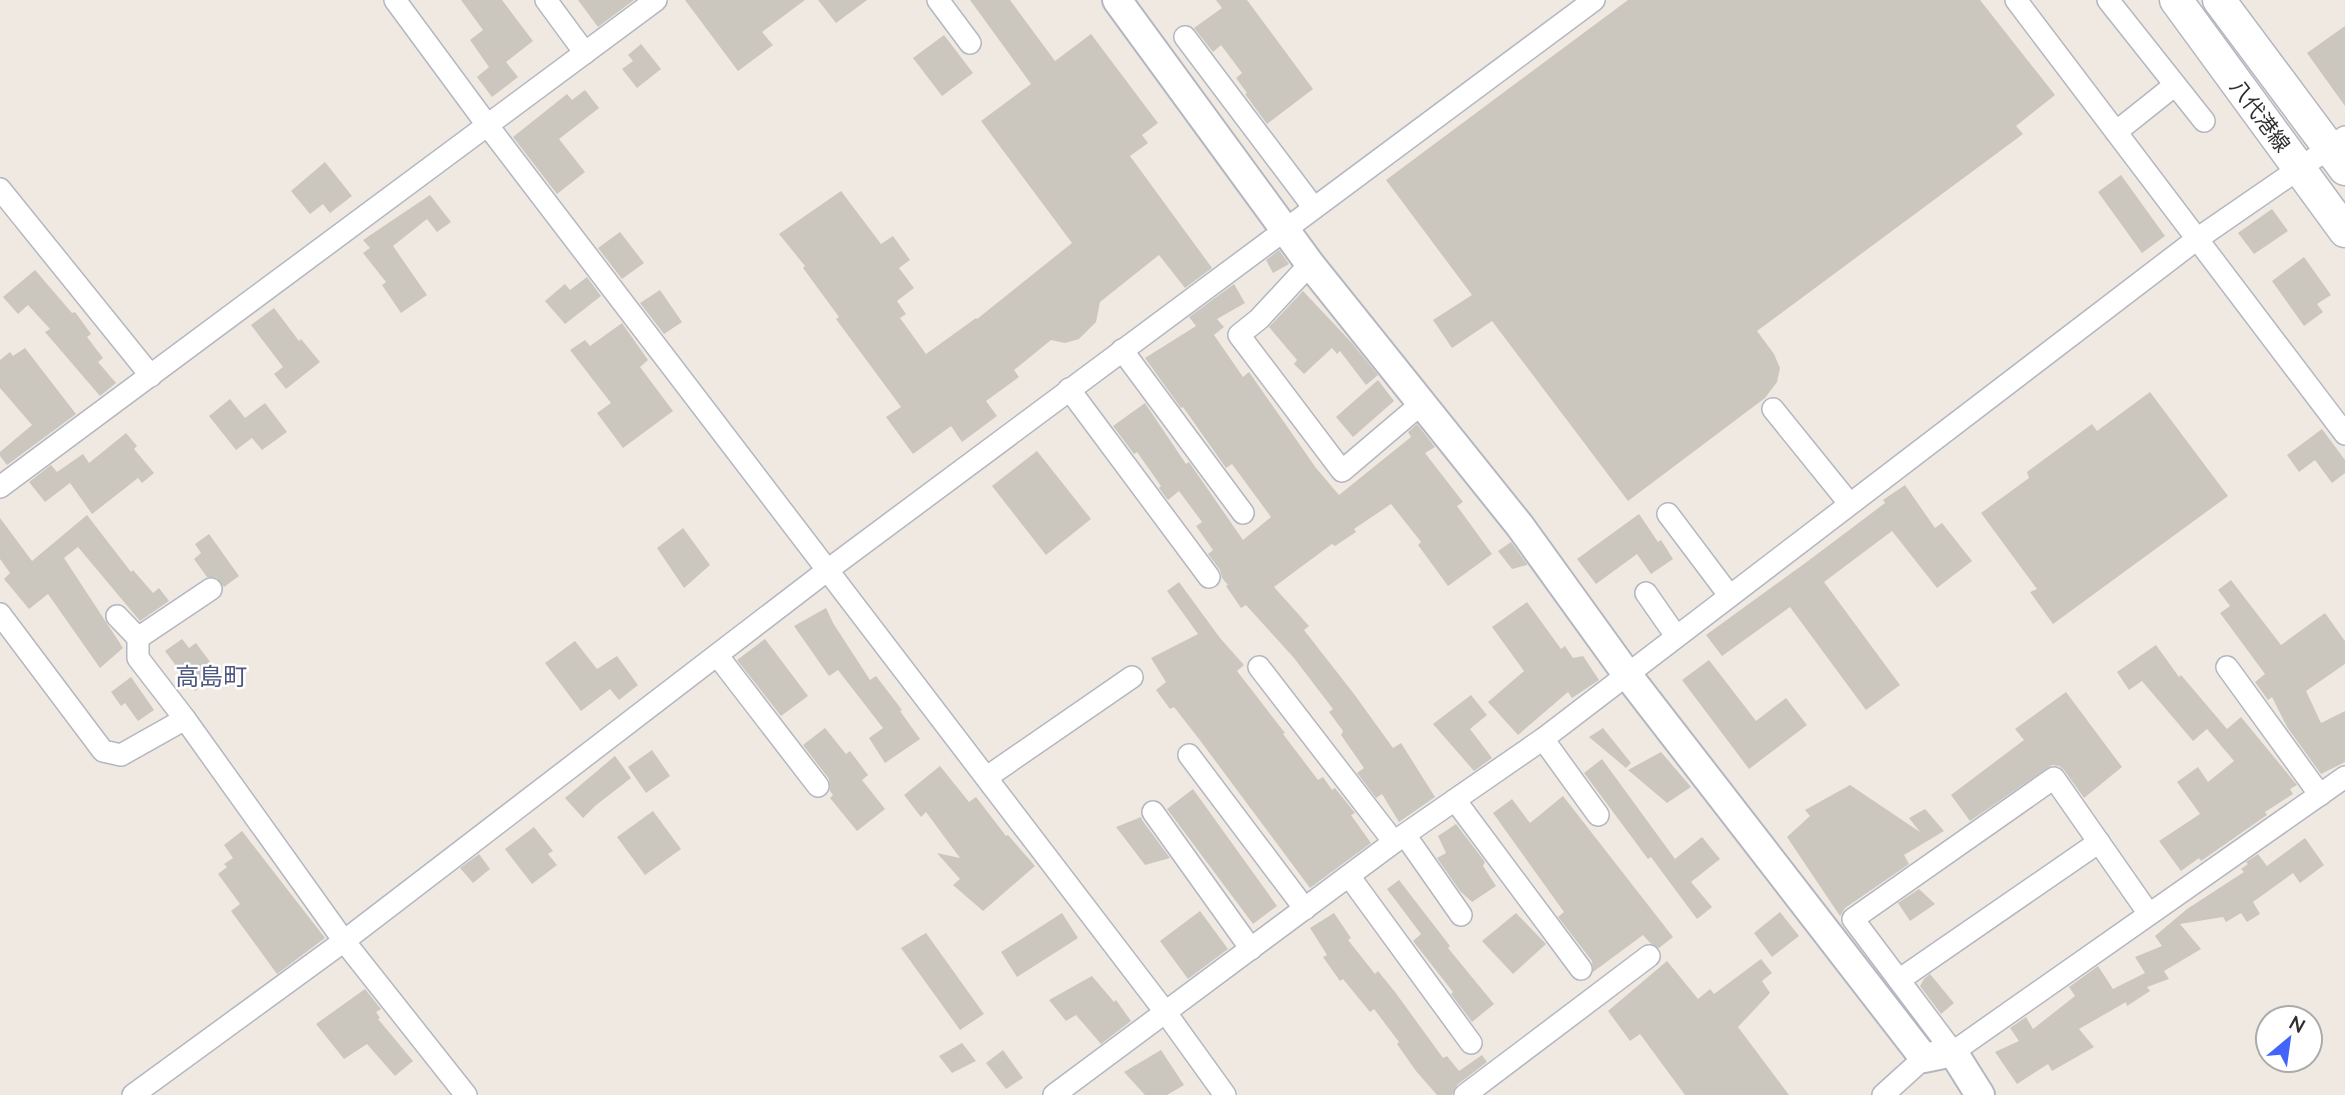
<svg xmlns="http://www.w3.org/2000/svg" width="2345" height="1095" font-family="Lato,'Noto Sans JP',sans-serif">
<rect width="100%" height="100%" fill="#efe9e1"/>
<!-- building -->
<g fill="#cbc7bf">
<path d="M 461,0 L 502,0 L 533,41 L 506,62 L 518,77 L 492,97 L 477,77 L 489,67 L 470,40 L 483,30 Z"/>
<path d="M 578,0 L 634,0 L 598,27 Z"/>
<path d="M 685,0 L 805,0 L 762,32 L 773,45 L 738,71 Z"/>
<path d="M 818,0 L 867,0 L 836,23 Z"/>
<path d="M 970,0 L 1010,0 L 1055,61 L 1091,34 L 1158,123 L 1142,135 L 1148,143 L 1130,156 L 1212,268 L 1185,288 L 1159,255 L 1100,302 L 1096,322 L 1079,339 L 1065,343 L 1051,340 L 1014,370 L 1019,377 L 986,401 L 997,416 L 962,442 L 951,426 L 913,454 L 886,417 L 901,407 L 836,319 L 839,317 L 803,268 L 805,266 L 779,234 L 841,191 L 881,244 L 893,236 L 910,260 L 899,268 L 914,288 L 897,301 L 906,314 L 900,318 L 926,354 L 976,318 L 977,319 L 1072,243 L 981,121 L 1031,84 Z"/>
<path d="M 1216,0 L 1247,0 L 1313,89 L 1267,124 L 1245,94 L 1247,93 L 1236,78 L 1242,73 L 1221,45 L 1213,52 L 1194,28 L 1222,8 Z"/>
<path d="M 1628,0 L 1980,0 L 2055,95 L 2016,126 L 2023,134 L 1757,331 L 1774,354 L 1780,368 L 1777,382 L 1765,398 L 1628,501 L 1492,321 L 1452,348 L 1433,320 L 1472,295 L 1386,180 Z"/>
<path d="M 2345,26 L 2345,106 L 2307,53 Z"/>
<path d="M 944,35 L 973,73 L 942,96 L 913,58 Z"/>
<path d="M 641,44 L 661,69 L 637,88 L 622,69 L 633,61 L 628,55 Z"/>
<path d="M 585,90 L 599,108 L 559,139 L 585,172 L 557,194 L 513,137 L 567,94 L 572,100 Z"/>
<path d="M 325,162 L 352,196 L 330,213 L 323,204 L 310,214 L 291,191 Z"/>
<path d="M 2121,175 L 2165,236 L 2142,253 L 2098,192 Z"/>
<path d="M 430,195 L 451,222 L 437,232 L 427,219 L 393,246 L 427,295 L 401,313 L 382,285 L 386,282 L 363,253 L 370,248 L 363,240 Z"/>
<path d="M 2272,209 L 2288,231 L 2254,254 L 2238,233 Z"/>
<path d="M 620,232 L 644,263 L 622,279 L 598,248 Z"/>
<path d="M 1279,250 L 1289,264 L 1273,273 L 1266,260 Z"/>
<path d="M 2304,257 L 2331,295 L 2317,304 L 2323,312 L 2304,326 L 2272,281 Z"/>
<path d="M 35,270 L 72,313 L 75,312 L 91,334 L 87,337 L 103,358 L 98,362 L 116,383 L 100,396 L 45,332 L 50,329 L 28,305 L 18,314 L 3,297 Z"/>
<path d="M 587,277 L 601,296 L 565,324 L 545,301 L 565,284 L 570,290 Z"/>
<path d="M 1234,284 L 1245,303 L 1217,319 L 1224,327 L 1214,335 L 1243,377 L 1249,372 L 1316,468 L 1339,495 L 1411,437 L 1408,432 L 1417,424 L 1435,447 L 1425,453 L 1463,502 L 1457,506 L 1492,554 L 1448,586 L 1418,545 L 1421,542 L 1391,504 L 1354,529 L 1356,532 L 1335,546 L 1332,544 L 1274,587 L 1309,626 L 1304,630 L 1354,694 L 1393,748 L 1401,743 L 1435,797 L 1399,822 L 1382,794 L 1376,798 L 1357,773 L 1364,768 L 1341,735 L 1343,731 L 1329,712 L 1333,709 L 1294,658 L 1246,605 L 1241,608 L 1226,586 L 1228,585 L 1222,578 L 1220,570 L 1208,554 L 1213,550 L 1196,526 L 1202,522 L 1179,491 L 1168,500 L 1159,488 L 1161,486 L 1137,452 L 1134,454 L 1113,426 L 1145,403 L 1186,464 L 1189,462 L 1243,540 L 1271,517 L 1232,464 L 1226,468 L 1183,407 L 1181,408 L 1145,358 L 1196,326 L 1189,317 Z"/>
<path d="M 660,290 L 682,322 L 664,334 L 640,303 Z"/>
<path d="M 1303,291 L 1351,342 L 1378,375 L 1366,385 L 1340,351 L 1337,354 L 1332,348 L 1304,374 L 1294,364 L 1297,360 L 1269,327 Z"/>
<path d="M 274,308 L 299,341 L 301,339 L 320,362 L 286,389 L 274,374 L 283,367 L 251,325 Z"/>
<path d="M 622,323 L 648,360 L 640,367 L 673,411 L 623,448 L 597,413 L 611,403 L 570,350 L 585,340 L 590,346 Z"/>
<path d="M 25,348 L 76,414 L 7,465 L 0,456 L 0,452 L 32,425 L 0,388 L 0,360 L 10,352 L 13,356 Z"/>
<path d="M 1378,380 L 1394,401 L 1353,437 L 1336,417 Z"/>
<path d="M 2150,392 L 2228,496 L 2053,624 L 2030,592 L 2037,589 L 1981,513 L 2029,478 L 2027,472 L 2092,424 L 2097,431 Z"/>
<path d="M 230,399 L 245,418 L 265,403 L 287,432 L 262,450 L 252,438 L 236,450 L 209,416 Z"/>
<path d="M 2322,429 L 2345,460 L 2345,473 L 2332,483 L 2315,460 L 2299,472 L 2287,455 Z"/>
<path d="M 126,433 L 137,446 L 134,449 L 154,473 L 142,483 L 138,478 L 92,514 L 70,483 L 45,502 L 29,482 L 51,465 L 57,472 L 83,454 L 89,463 Z"/>
<path d="M 1037,451 L 1091,519 L 1046,555 L 992,486 Z"/>
<path d="M 1905,485 L 1935,528 L 1942,523 L 1972,561 L 1937,588 L 1892,531 L 1824,582 L 1900,685 L 1866,710 L 1790,607 L 1722,656 L 1706,635 L 1808,561 L 1885,503 L 1883,500 Z"/>
<path d="M 1639,514 L 1658,542 L 1661,540 L 1673,559 L 1651,574 L 1637,554 L 1596,584 L 1577,559 Z"/>
<path d="M 87,515 L 131,572 L 133,570 L 153,593 L 159,588 L 169,601 L 140,621 L 78,547 L 64,558 L 123,648 L 100,668 L 48,594 L 29,609 L 4,579 L 10,573 L 0,559 L 0,518 L 32,561 Z"/>
<path d="M 683,528 L 710,565 L 684,588 L 657,548 Z"/>
<path d="M 209,534 L 239,576 L 224,587 L 217,578 L 207,577 L 194,559 L 201,553 L 195,544 Z"/>
<path d="M 1511,542 L 1527,564 L 1527,565 L 1512,569 L 1498,551 Z"/>
<path d="M 2231,580 L 2281,645 L 2325,613 L 2345,641 L 2345,664 L 2306,691 L 2321,723 L 2345,711 L 2345,762 L 2321,774 L 2287,727 L 2272,697 L 2268,700 L 2255,682 L 2265,674 L 2220,613 L 2230,606 L 2218,590 Z"/>
<path d="M 1179,582 L 1220,638 L 1244,665 L 1237,671 L 1285,733 L 1283,734 L 1318,780 L 1323,777 L 1332,790 L 1335,788 L 1355,813 L 1351,815 L 1371,843 L 1310,888 L 1199,739 L 1174,707 L 1170,709 L 1156,690 L 1166,682 L 1151,658 L 1198,634 L 1167,591 Z"/>
<path d="M 1527,602 L 1561,649 L 1565,646 L 1573,658 L 1583,656 L 1599,680 L 1572,698 L 1568,692 L 1518,735 L 1488,702 L 1524,671 L 1492,627 Z"/>
<path d="M 826,608 L 833,623 L 870,680 L 876,676 L 902,710 L 900,711 L 920,739 L 885,763 L 869,738 L 883,728 L 838,670 L 829,676 L 794,626 Z"/>
<path d="M 182,639 L 189,648 L 196,643 L 219,674 L 195,691 L 165,651 Z"/>
<path d="M 765,639 L 808,696 L 781,716 L 737,660 Z"/>
<path d="M 575,641 L 597,669 L 617,656 L 638,685 L 619,700 L 610,689 L 581,711 L 545,663 Z"/>
<path d="M 2156,645 L 2179,677 L 2181,675 L 2227,729 L 2241,717 L 2297,785 L 2290,789 L 2293,794 L 2265,812 L 2267,815 L 2201,861 L 2199,858 L 2181,871 L 2159,841 L 2200,814 L 2177,782 L 2198,767 L 2208,782 L 2234,761 L 2207,729 L 2193,741 L 2142,681 L 2129,690 L 2117,672 Z"/>
<path d="M 1709,660 L 1756,721 L 1786,698 L 1807,725 L 1749,769 L 1682,680 Z"/>
<path d="M 131,677 L 154,710 L 138,721 L 125,703 L 121,706 L 111,692 Z"/>
<path d="M 2066,692 L 2122,767 L 2084,798 L 2064,770 L 2059,766 L 2052,765 L 1970,821 L 1951,795 L 2024,740 L 2015,729 Z"/>
<path d="M 1471,695 L 1487,715 L 1470,729 L 1492,758 L 1474,771 L 1433,724 Z"/>
<path d="M 825,728 L 846,754 L 850,751 L 868,775 L 862,780 L 885,809 L 857,831 L 830,798 L 833,795 L 830,791 L 829,779 L 803,745 Z"/>
<path d="M 1603,728 L 1631,763 L 1626,768 L 1589,737 Z"/>
<path d="M 652,750 L 670,776 L 646,793 L 628,767 Z"/>
<path d="M 1661,752 L 1691,787 L 1667,803 L 1628,770 Z"/>
<path d="M 615,756 L 631,778 L 595,806 L 583,818 L 565,798 Z"/>
<path d="M 1602,759 L 1675,859 L 1702,837 L 1720,859 L 1691,882 L 1712,907 L 1697,919 L 1651,857 L 1648,859 L 1584,773 Z"/>
<path d="M 940,766 L 969,802 L 976,797 L 1006,836 L 1008,835 L 1035,866 L 983,911 L 953,885 L 960,879 L 937,853 L 960,858 L 926,812 L 921,817 L 904,795 Z"/>
<path d="M 1850,785 L 1920,832 L 1909,818 L 1925,809 L 1944,831 L 1904,855 L 1909,864 L 1845,908 L 1840,916 L 1787,837 L 1810,816 L 1805,810 Z"/>
<path d="M 1193,789 L 1277,906 L 1253,924 L 1167,809 Z"/>
<path d="M 1563,796 L 1673,937 L 1659,948 L 1650,943 L 1643,935 L 1593,972 L 1592,961 L 1558,917 L 1564,912 L 1493,813 L 1512,799 L 1530,823 Z"/>
<path d="M 653,811 L 681,849 L 645,875 L 617,837 Z"/>
<path d="M 1141,817 L 1142,820 L 1170,858 L 1145,865 L 1116,827 Z"/>
<path d="M 1456,824 L 1485,862 L 1483,866 L 1496,886 L 1472,902 L 1460,891 L 1437,858 L 1446,853 L 1438,836 Z"/>
<path d="M 534,827 L 553,851 L 548,854 L 557,865 L 532,884 L 505,849 Z"/>
<path d="M 242,831 L 325,938 L 277,974 L 231,911 L 240,904 L 218,874 L 227,867 L 224,864 L 233,858 L 224,845 Z"/>
<path d="M 2305,838 L 2324,865 L 2300,883 L 2293,873 L 2253,902 L 2260,914 L 2247,922 L 2241,913 L 2226,922 L 2223,917 L 2180,924 L 2201,949 L 2164,971 L 2169,979 L 2147,987 L 2150,991 L 2127,1006 L 2126,1002 L 2079,1029 L 2094,1047 L 2052,1071 L 2048,1064 L 2017,1084 L 1995,1052 L 2019,1041 L 2010,1028 L 2026,1017 L 2033,1029 L 2075,996 L 2069,987 L 2098,966 L 2113,989 L 2145,973 L 2135,957 L 2162,946 L 2155,936 L 2187,909 L 2244,872 L 2241,869 L 2248,864 L 2246,862 L 2258,854 L 2267,866 Z"/>
<path d="M 479,854 L 490,869 L 473,883 L 460,868 Z"/>
<path d="M 1399,880 L 1450,946 L 1448,948 L 1494,1004 L 1472,1022 L 1451,994 L 1453,992 L 1413,941 L 1421,934 L 1387,889 Z"/>
<path d="M 1919,889 L 1935,904 L 1910,921 L 1898,903 Z"/>
<path d="M 1200,911 L 1228,949 L 1188,979 L 1160,941 Z"/>
<path d="M 1780,912 L 1799,936 L 1772,957 L 1754,933 Z"/>
<path d="M 1062,913 L 1078,938 L 1017,977 L 1001,952 Z"/>
<path d="M 1334,913 L 1351,938 L 1348,940 L 1375,974 L 1378,971 L 1395,992 L 1443,1058 L 1447,1056 L 1459,1071 L 1482,1055 L 1487,1062 L 1457,1085 L 1452,1095 L 1437,1095 L 1416,1071 L 1397,1044 L 1399,1042 L 1374,1009 L 1370,1012 L 1343,979 L 1340,981 L 1323,957 L 1327,955 L 1310,928 Z"/>
<path d="M 1516,913 L 1546,944 L 1513,974 L 1482,941 Z"/>
<path d="M 926,933 L 984,1014 L 960,1030 L 901,948 Z"/>
<path d="M 1761,959 L 1772,973 L 1762,981 L 1770,993 L 1738,1027 L 1789,1095 L 1685,1095 L 1640,1034 L 1630,1041 L 1608,1011 L 1667,961 L 1698,999 L 1710,989 L 1714,994 Z"/>
<path d="M 1930,974 L 1954,1003 L 1941,1014 L 1920,986 L 1924,979 Z"/>
<path d="M 1092,976 L 1114,1002 L 1116,1000 L 1131,1021 L 1101,1044 L 1076,1015 L 1066,1021 L 1049,1000 Z"/>
<path d="M 365,989 L 381,1009 L 376,1012 L 380,1018 L 378,1019 L 413,1061 L 395,1076 L 367,1044 L 344,1059 L 316,1024 Z"/>
<path d="M 962,1043 L 976,1061 L 952,1073 L 939,1056 Z"/>
<path d="M 1003,1050 L 1023,1078 L 1006,1089 L 986,1063 Z"/>
<path d="M 1161,1050 L 1184,1085 L 1167,1095 L 1145,1095 L 1124,1072 Z"/>
</g>
<g fill="none" stroke-linecap="round" stroke-linejoin="round">
<defs>
<g id="minor">
<path d="M 395,0 L 488,126 L 1166,1013 L 1225,1095"/>
<path d="M 546,0 L 585,53"/>
<path d="M 938,0 L 970,43"/>
<path d="M 2016,0 L 2345,434"/>
<path d="M 2108,0 L 2204,121"/>
<path d="M 1185,37 L 1314,208"/>
<path d="M 2116,132 L 2175,85"/>
<path d="M 0,189 L 151,376"/>
<path d="M 1310,264 L 1259,319 L 1239,335 L 1342,471 L 1421,404"/>
<path d="M 1122,350 L 1243,513"/>
<path d="M 1069,389 L 1209,577"/>
<path d="M 1773,409 L 1849,503"/>
<path d="M 0,487 L 656,0"/>
<path d="M 1668,514 L 1729,595"/>
<path d="M 1646,593 L 1676,636"/>
<path d="M 0,614 L 103,751 L 121,755 L 185,719 L 344,941 L 466,1095"/>
<path d="M 117,616 L 138,638 L 138,658 L 185,719"/>
<path d="M 138,638 L 211,589"/>
<path d="M 717,655 L 818,786"/>
<path d="M 1259,667 L 1394,842"/>
<path d="M 2227,667 L 2320,795"/>
<path d="M 1543,739 L 1598,815"/>
<path d="M 1189,755 L 1305,909"/>
<path d="M 987,777 L 1132,677"/>
<path d="M 1455,800 L 1581,969"/>
<path d="M 1153,812 L 1251,949"/>
<path d="M 1405,835 L 1461,915"/>
<path d="M 1349,876 L 1471,1043"/>
<path d="M 2149,914 L 2054,778 L 1853,919 L 1953,1052 L 2345,777"/>
<path d="M 1899,980 L 2099,842"/>
<path d="M 133,1095 L 344,941 L 829,569 L 1594,0"/>
<path d="M 1054,1095 L 1394,842 L 1543,739 L 2197,239 L 2345,137"/>
<path d="M 1465,1095 L 1649,956"/>
<path d="M 1883,1095 L 1924,1058"/>
</g>
<path id="tertiary" d="M 1117,0 L 1310,264 L 1520,526 L 1626,673 L 1924,1058 L 1953,1052 L 1980,1095"/>
<g id="secondary">
<path d="M 2176,0 L 2345,231"/>
<path d="M 2219,0 L 2345,169"/>
</g>
</defs>
<!-- minor casing -->
<use href="#minor" stroke="#b4b7c1" stroke-width="24"/>
<!-- tertiary casing -->
<use href="#tertiary" stroke="#b4b7c1" stroke-width="32"/>
<!-- secondary casing -->
<use href="#secondary" stroke="#b4b7c1" stroke-width="35"/>
<!-- minor -->
<use href="#minor" stroke="#fff" stroke-width="21"/>
<!-- tertiary -->
<use href="#tertiary" stroke="#fff" stroke-width="28"/>
<!-- secondary -->
<use href="#secondary" stroke="#fff" stroke-width="32"/>
</g>
<g text-anchor="middle" dominant-baseline="central" stroke-width="5" stroke-linejoin="round" paint-order="stroke">
<!-- street labels -->
<g font-size="21" fill="#2e2e2e" stroke="#fff">
<text transform="translate(2261 115) rotate(53)">八代港線</text>
</g>
<!-- quarter labels -->
<g font-size="24" fill="#4d5680" stroke="#fff">
<text x="211" y="675">高島町</text>
</g>
</g>
<!-- north arrow -->
<g transform="translate(2289 1039) rotate(29)"><circle r="33" fill="#ffffff" stroke="#ababab" stroke-width="2"/>
<path d="M0-5L12 26L0 18L-12 26Z" fill="#4264fb"/>
<text y="-10" font-size="19" font-weight="bold" text-anchor="middle" fill="#2e2e2e">N</text>
</g>
</svg>
